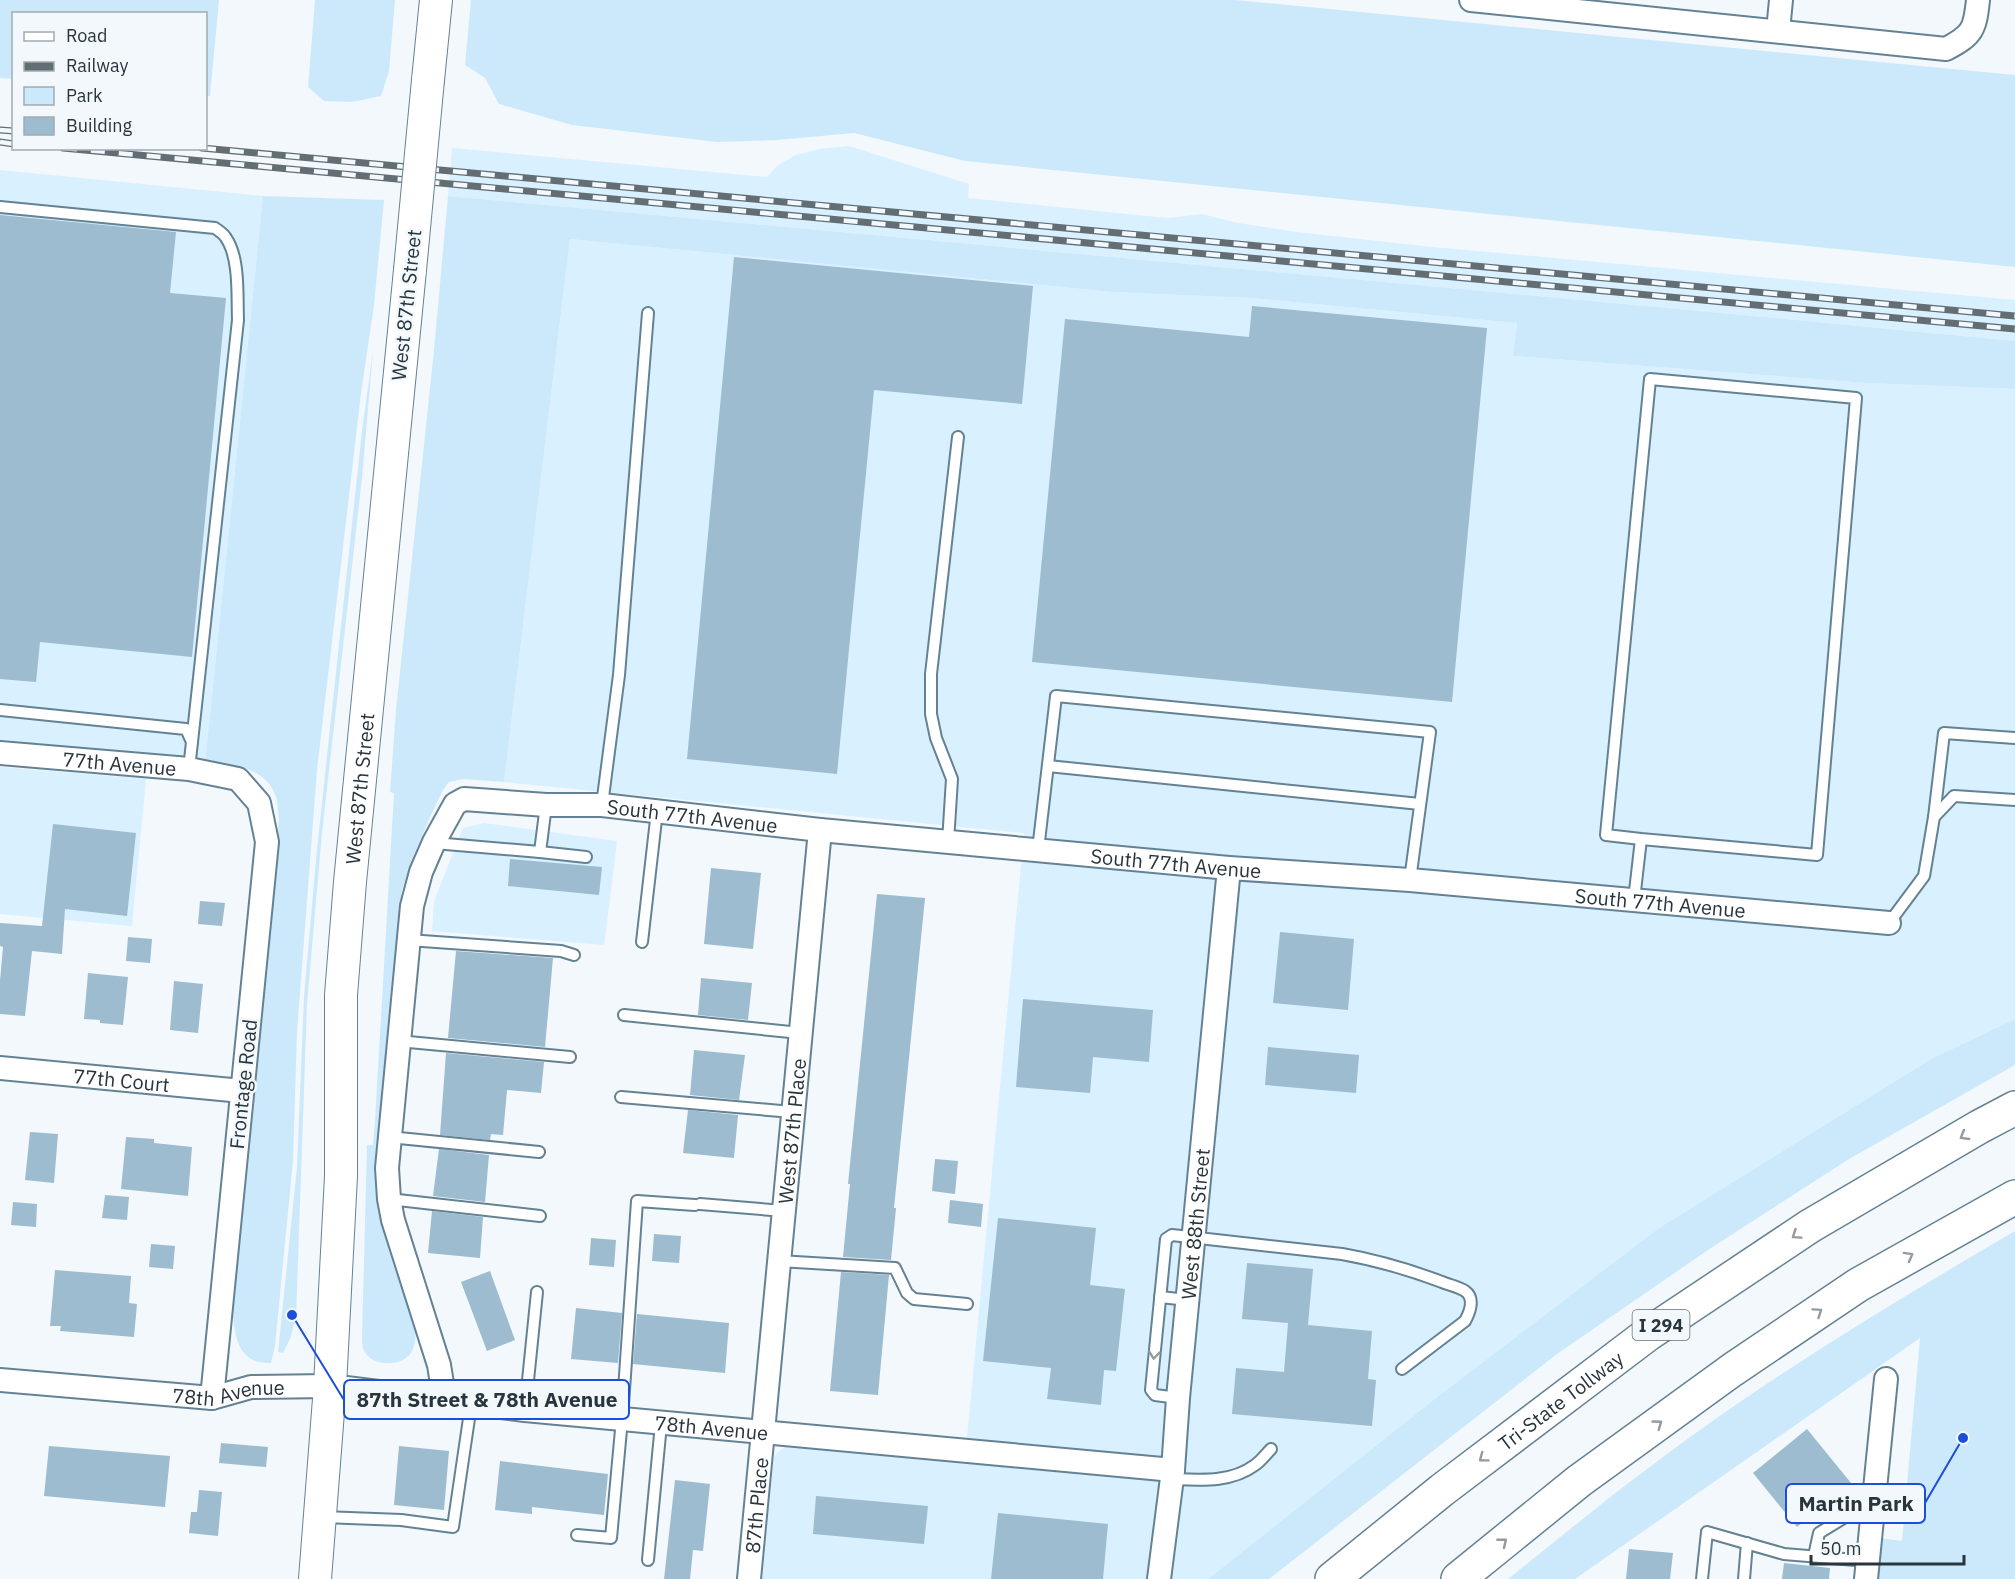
<svg xmlns="http://www.w3.org/2000/svg" width="2015" height="1579" font-family="'IBM Plex Sans',sans-serif">
<rect width="100%" height="100%" fill="#f2f8fc"/>
<!-- built -->
<g fill="#d8f0ff">
<path d="M 849,146 L 969,184 L 968,198 L 1167,218 L 1202,214 L 1238,223 L 1297,232 L 1432,247 L 2015,300 L 2015,341 L 1754,316 L 448,196 L 452,148 L 767,177 L 778,165 L 796,155 L 820,149 Z"/>
<path d="M 0,170 L 263,196 L 205,764 L 0,745 Z"/>
<path d="M 570,239 L 1112,292 L 1251,298 L 1517,323 L 1513,356 L 1867,383 L 2015,389 L 2015,1019 L 1931,1059 L 1659,1228 L 1441,1394 L 1208,1579 L 762,1579 L 774,1456 L 787,1445 L 965,1459 L 1024,833 L 504,782 Z"/>
<path d="M 0,767 L 146,779 L 132,926 L 0,914 Z"/>
<path d="M 484,823 L 617,841 L 604,945 L 432,931 L 434,901 L 463,828 Z"/>
</g>
<!-- green -->
<g fill="#cce9fc">
<path d="M 0,0 L 219,0 L 210,96 L 206,96 L 206,14 L 14,14 L 13,79 L 0,78 Z"/>
<path d="M 315,0 L 395,0 L 389,71 L 381,96 L 352,102 L 324,101 L 308,87 Z"/>
<path d="M 471,0 L 1235,0 L 2015,75 L 2015,267 L 965,161 L 854,133 L 777,140 L 717,142 L 572,125 L 499,104 L 485,78 L 465,65 Z"/>
<path d="M 263,196 L 384,200 L 374,305 L 361,393 L 317,770 L 297,1032 L 293,1161 L 275,1346 L 271,1363 C 236,1364 235,1335 232,1307 L 279,820 C 278,813 278,804 276,797 C 266,766 233,765 205,764 Z"/>
<path d="M 448,196 L 1754,316 L 2015,341 L 2015,389 L 1867,383 L 1513,356 L 1517,323 L 1251,298 L 1112,292 L 570,239 L 504,782 L 463,779 L 449,782 L 443,790 L 431,815 L 412,859 L 402,890 L 376,1152 L 376,1180 L 383,1228 L 416,1328 C 415,1336 416,1344 412,1351 C 405,1366 377,1367 367,1355 C 362,1350 362,1343 362,1337 L 367,1145 L 373,1145 L 375,1121 L 394,793 L 390,792 L 396,710 L 434,350 Z"/>
<path d="M 373,351 L 362,478 L 322,833 L 307,1004 L 296,1318 L 290,1339 L 283,1353 L 278,1352 L 297,1167 L 304,996 L 317,849 L 362,431 Z"/>
<path d="M 2015,1019 L 2015,1065 L 1849,1159 L 1708,1250 L 1557,1354 L 1269,1579 L 1208,1579 L 1441,1394 L 1659,1228 L 1931,1059 Z"/>
<path d="M 2015,1231 L 2015,1579 L 1876,1579 L 1880,1538 L 1902,1541 L 1920,1338 L 1575,1579 L 1508,1579 C 1557,1540 1605,1500 1655,1463 C 1769,1377 1892,1303 2015,1231 Z"/>
</g>
<!-- building -->
<g fill="#9dbccf">
<path d="M 0,215 L 176,232 L 170,293 L 226,298 L 192,657 L 40,642 L 36,682 L 0,679 Z"/>
<path d="M 734,257 L 1033,286 L 1022,404 L 874,390 L 837,774 L 687,759 Z"/>
<path d="M 1252,306 L 1487,328 L 1452,702 L 1032,662 L 1065,319 L 1249,337 Z"/>
<path d="M 53,824 L 136,833 L 127,916 L 65,909 L 62,954 L 32,951 L 25,1016 L 0,1014 L 0,981 L 3,947 L 0,946 L 0,923 L 42,926 Z"/>
<path d="M 510,859 L 602,867 L 599,895 L 508,886 Z"/>
<path d="M 711,868 L 761,873 L 753,949 L 704,944 Z"/>
<path d="M 877,894 L 925,898 L 894,1208 L 896,1208 L 891,1260 L 843,1257 L 850,1184 L 848,1184 Z"/>
<path d="M 200,901 L 225,903 L 222,926 L 198,924 Z"/>
<path d="M 1280,932 L 1354,939 L 1348,1010 L 1273,1003 Z"/>
<path d="M 128,937 L 152,939 L 150,963 L 126,961 Z"/>
<path d="M 456,951 L 553,958 L 545,1047 L 448,1038 Z"/>
<path d="M 88,973 L 128,977 L 123,1025 L 100,1023 L 100,1020 L 84,1019 Z"/>
<path d="M 701,978 L 752,983 L 748,1020 L 698,1015 Z"/>
<path d="M 174,981 L 203,984 L 198,1033 L 170,1030 Z"/>
<path d="M 1023,999 L 1153,1010 L 1149,1062 L 1093,1057 L 1090,1093 L 1016,1087 Z"/>
<path d="M 1268,1047 L 1359,1055 L 1356,1093 L 1265,1085 Z"/>
<path d="M 694,1050 L 745,1055 L 739,1100 L 690,1095 Z"/>
<path d="M 446,1053 L 544,1062 L 541,1093 L 507,1090 L 503,1135 L 491,1134 L 490,1140 L 440,1135 Z"/>
<path d="M 688,1110 L 738,1115 L 734,1158 L 683,1153 Z"/>
<path d="M 30,1132 L 58,1134 L 54,1183 L 25,1180 Z"/>
<path d="M 126,1137 L 154,1139 L 154,1143 L 192,1147 L 188,1196 L 121,1189 Z"/>
<path d="M 439,1149 L 489,1155 L 485,1202 L 433,1196 Z"/>
<path d="M 935,1159 L 958,1161 L 955,1194 L 932,1191 Z"/>
<path d="M 105,1195 L 129,1197 L 127,1220 L 102,1218 Z"/>
<path d="M 950,1200 L 983,1204 L 981,1227 L 948,1223 Z"/>
<path d="M 13,1202 L 37,1204 L 36,1227 L 11,1225 Z"/>
<path d="M 432,1211 L 483,1217 L 480,1258 L 428,1253 Z"/>
<path d="M 998,1218 L 1096,1228 L 1090,1285 L 1125,1289 L 1116,1371 L 1104,1370 L 1101,1405 L 1047,1399 L 1051,1368 L 983,1361 Z"/>
<path d="M 654,1234 L 681,1236 L 679,1263 L 652,1261 Z"/>
<path d="M 591,1238 L 616,1240 L 614,1267 L 589,1265 Z"/>
<path d="M 151,1244 L 175,1246 L 173,1269 L 149,1267 Z"/>
<path d="M 1247,1263 L 1313,1269 L 1308,1325 L 1372,1331 L 1368,1379 L 1376,1380 L 1372,1426 L 1232,1414 L 1236,1368 L 1284,1372 L 1288,1323 L 1242,1319 Z"/>
<path d="M 55,1270 L 131,1276 L 129,1303 L 137,1304 L 134,1337 L 60,1331 L 61,1326 L 50,1326 Z"/>
<path d="M 490,1271 L 515,1340 L 487,1351 L 461,1282 Z"/>
<path d="M 841,1272 L 889,1275 L 878,1395 L 830,1391 Z"/>
<path d="M 576,1308 L 622,1313 L 618,1363 L 571,1359 Z"/>
<path d="M 637,1314 L 729,1323 L 725,1373 L 633,1364 Z"/>
<path d="M 1807,1429 L 1851,1483 L 1797,1527 L 1753,1473 Z"/>
<path d="M 221,1443 L 268,1447 L 266,1467 L 219,1463 Z"/>
<path d="M 49,1446 L 170,1456 L 165,1507 L 44,1496 Z"/>
<path d="M 399,1446 L 449,1451 L 444,1510 L 394,1505 Z"/>
<path d="M 500,1461 L 608,1474 L 604,1515 L 532,1507 L 532,1514 L 495,1510 Z"/>
<path d="M 675,1480 L 710,1484 L 703,1551 L 693,1550 L 690,1579 L 664,1579 Z"/>
<path d="M 199,1490 L 222,1492 L 218,1536 L 189,1533 L 191,1512 L 197,1512 Z"/>
<path d="M 816,1496 L 928,1506 L 924,1544 L 813,1534 Z"/>
<path d="M 998,1513 L 1108,1524 L 1103,1579 L 991,1579 Z"/>
<path d="M 1629,1549 L 1673,1553 L 1670,1579 L 1626,1579 Z"/>
<path d="M 1784,1563 L 1830,1568 L 1829,1579 L 1782,1579 Z"/>
</g>
<g fill="none" stroke-linecap="round" stroke-linejoin="round">
<defs>
<g id="service">
<path d="M 0,207 L 215,228 C 219,231 224,234 226,238 C 240,258 237,297 238,320 L 192,742"/>
<path d="M 0,710 L 186,729 L 192,742 L 189,769"/>
<path d="M 1048,766 L 1420,804"/>
<path d="M 602,805 L 619,675 L 648,313"/>
<path d="M 1934,817 L 1944,733 L 2015,738"/>
<path d="M 948,842 L 952,779 L 936,738 L 931,714 L 931,674 L 958,437"/>
<path d="M 434,843 L 540,852 L 546,805"/>
<path d="M 1038,850 L 1056,696 L 1430,732 L 1410,880"/>
<path d="M 540,852 L 586,857"/>
<path d="M 1634,900 L 1641,839 L 1606,835 L 1650,379 L 1856,398 L 1817,855 L 1641,839"/>
<path d="M 1889,923 L 1924,876 L 1934,817 L 1954,796 L 2015,800"/>
<path d="M 408,940 L 561,951 L 574,955"/>
<path d="M 642,942 L 657,811"/>
<path d="M 624,1015 L 800,1033"/>
<path d="M 398,1041 L 570,1057"/>
<path d="M 621,1097 L 792,1112"/>
<path d="M 389,1137 L 539,1152"/>
<path d="M 389,1199 L 540,1216"/>
<path d="M 700,1204 L 784,1211"/>
<path d="M 779,1261 L 895,1268 L 907,1293 L 914,1299 L 967,1304"/>
<path d="M 1160,1297 L 1188,1300"/>
<path d="M 1178,1398 L 1155,1395 L 1151,1390 L 1166,1239 L 1172,1235 L 1342,1254 C 1376,1260 1410,1270 1442,1282 C 1449,1285 1459,1287 1465,1291 C 1475,1298 1470,1312 1465,1321 L 1402,1369"/>
<path d="M 525,1410 L 537,1292"/>
<path d="M 1172,1479 C 1200,1480 1231,1483 1255,1465 C 1261,1461 1266,1454 1271,1449"/>
<path d="M 323,1517 L 401,1520 L 453,1527 L 471,1405"/>
<path d="M 577,1535 L 611,1538 L 622,1419 L 637,1201 L 695,1205"/>
<path d="M 1814,1556 L 1819,1533 L 1873,1500"/>
<path d="M 648,1560 L 661,1424"/>
<path d="M 1702,1579 L 1707,1532 L 1784,1554 L 1868,1561"/>
<path d="M 1744,1579 L 1747,1543"/>
</g>
<g id="minor">
<path d="M 1471,0 L 1946,49 C 1973,35 1975,29 1978,0"/>
<path d="M 1778,31 L 1781,0"/>
<path id="s1" d="M 0,753 L 189,769 L 238,779 L 259,803 L 267,842 L 212,1398"/>
<path id="s2" d="M 0,1068 L 242,1091"/>
<path id="s3" d="M 0,1380 L 212,1398 L 251,1387 L 330,1386 L 525,1410 L 1173,1470"/>
<path id="s4" d="M 445,1402 L 439,1365 L 393,1220 L 389,1199 L 387,1168 L 412,906 L 421,872 L 434,842 L 455,804 L 464,799 L 546,805 L 602,805 L 820,830 L 1229,868 L 1410,880 L 1889,923"/>
<path id="s5" d="M 749,1579 L 820,830"/>
<path id="s6" d="M 1159,1579 L 1173,1470 L 1178,1398 L 1229,868"/>
<path d="M 1866,1579 L 1886,1379"/>
</g>
<g id="secondary">
<path d="M 428,80 L 436,0"/>
<path id="s7" d="M 315,1579 L 330,1386 L 341,1176 L 341,995 L 350,882 L 410,270"/>
</g>
<g id="motorway">
<path id="s8" d="M 1332,1579 L 1442,1490 L 1648,1334 L 1810,1226 L 1979,1127 L 2015,1108"/>
<path d="M 1458,1579 L 1579,1481 L 1732,1370 L 1858,1285 L 2015,1197"/>
</g>
</defs>
<!-- service casing -->
<use href="#service" stroke="#648294" stroke-width="14"/>
<!-- minor casing -->
<use href="#minor" stroke="#648294" stroke-width="26"/>
<!-- secondary casing -->
<use href="#secondary" stroke="#648294" stroke-width="34"/>
<!-- motorway casing -->
<use href="#motorway" stroke="#648294" stroke-width="36"/>
<!-- service -->
<use href="#service" stroke="#fff" stroke-width="10"/>
<!-- minor -->
<use href="#minor" stroke="#fff" stroke-width="22"/>
<!-- secondary -->
<use href="#secondary" stroke="#fff" stroke-width="32"/>
<!-- motorway -->
<use href="#motorway" stroke="#fff" stroke-width="33"/>
<defs>
<g id="rail">
<path d="M 0,130 L 14,131"/>
<path d="M 0,142 L 14,144"/>
<path d="M 63,148 L 2015,329"/>
<path d="M 202,148 L 2015,316"/>
</g>
</defs>
<!-- rail casing -->
<use href="#rail" stroke="#626d74" stroke-width="7"/>
<!-- rail -->
<use href="#rail" stroke="#f2f8fc" stroke-width="4.5" stroke-dasharray="14" stroke-linecap="butt"/>
<defs>
<path id="secondary-bridge" d="M 410,270 L 428,80"/>
</defs>
<!-- secondary-bridge casing -->
<use href="#secondary-bridge" stroke="#648294" stroke-width="34" stroke-linecap="butt"/>
<!-- secondary-bridge -->
<use href="#secondary-bridge" stroke="#fff" stroke-width="32"/>
</g>
<!-- one-way arrows -->
<defs><path id="oneway-chevron" d="M-2-3.5L2.5 0L-2 3.5" fill="none" stroke-width="1.6" stroke-linecap="round" stroke-linejoin="round" transform="scale(1.5)"/></defs>
<g stroke="#949a9e">
<use href="#oneway-chevron" transform="translate(1964 1136) rotate(149)"/>
<use href="#oneway-chevron" transform="translate(1796 1235) rotate(146)"/>
<use href="#oneway-chevron" transform="translate(1909 1256) rotate(-29)"/>
<use href="#oneway-chevron" transform="translate(1818 1312) rotate(-34)"/>
<use href="#oneway-chevron" transform="translate(1154 1355) rotate(96)"/>
<use href="#oneway-chevron" transform="translate(1658 1424) rotate(-36)"/>
<use href="#oneway-chevron" transform="translate(1483 1458) rotate(143)"/>
<use href="#oneway-chevron" transform="translate(1503 1542) rotate(-39)"/>
</g>
<g text-anchor="middle" dominant-baseline="central" stroke-width="5" stroke-linejoin="round" paint-order="stroke">
<!-- shield labels -->
<rect fill="#f2f8fc" stroke="#657076" stroke-width="1.5" x="1632.5" y="1310" width="57" height="30" rx="4.5"/>
<g font-size="18" font-weight="bold" fill="#28353d">
<text x="1661" y="1325">I 294</text>
</g>
<!-- street labels -->
<g font-size="20" fill="#28353d" stroke="#f2f8fc">
<text transform="translate(406 305) rotate(-84)">West 87th Street</text>
<text stroke="none"><textPath href="#s1" startOffset="120">77th Avenue</textPath></text>
<text stroke="none"><textPath href="#s7" startOffset="792">West 87th Street</textPath></text>
<text stroke="none"><textPath href="#s4" startOffset="856">South 77th Avenue</textPath></text>
<text stroke="none"><textPath href="#s4" startOffset="1342">South 77th Avenue</textPath></text>
<text stroke="none"><textPath href="#s4" startOffset="1828">South 77th Avenue</textPath></text>
<text stroke="none"><textPath href="#s2" startOffset="122">77th Court</textPath></text>
<text transform="translate(243 1084) rotate(-84)">Frontage Road</text>
<text stroke="none"><textPath href="#s5" startOffset="450">West 87th Place</textPath></text>
<text stroke="none"><textPath href="#s6" startOffset="357">West 88th Street</textPath></text>
<text stroke="none"><textPath href="#s3" startOffset="230">78th Avenue</textPath></text>
<text stroke="none"><textPath href="#s8" startOffset="290">Tri-State Tollway</textPath></text>
<text stroke="none"><textPath href="#s3" startOffset="716">78th Avenue</textPath></text>
<text stroke="none"><textPath href="#s5" startOffset="74">87th Place</textPath></text>
</g>
</g>
<!-- callouts -->
<path fill="none" stroke="#1d4ed8" stroke-width="2" d="M292 1315L344 1400M1963 1438L1925 1503"/>
<g fill="#1d4ed8" stroke="#f2f8fc" stroke-width="2">
<circle cx="292" cy="1315" r="6"/>
<circle cx="1963" cy="1438" r="6"/>
</g>
<g fill="#f2f8fc" stroke="#1d4ed8" stroke-width="2">
<rect x="344" y="1380" width="285" height="39" rx="6"/>
<rect x="1786" y="1484" width="139" height="39" rx="6"/>
</g>
<g font-size="21" text-anchor="middle" font-weight="bold" fill="#28353d">
<text x="487" y="1407">87th Street &amp; 78th Avenue</text>
<text x="1856" y="1511">Martin Park</text>
</g>
<!-- legend -->
<rect x="12" y="12" width="195" height="138" fill="#f2f8fc" stroke="#a1aab0" stroke-width="1.5"/>
<rect x="24" y="32" width="30" height="9" fill="#ffffff" stroke="#a1aab0" stroke-width="1.5"/>
<text x="66" y="42" font-size="18" fill="#28353d">Road</text>
<rect x="24" y="62" width="30" height="9" fill="#626d74" stroke="#a1aab0" stroke-width="1.5"/>
<text x="66" y="72" font-size="18" fill="#28353d">Railway</text>
<rect x="24" y="87" width="30" height="18" fill="#cce9fc" stroke="#a1aab0" stroke-width="1.5"/>
<text x="66" y="102" font-size="18" fill="#28353d">Park</text>
<rect x="24" y="117" width="30" height="18" fill="#9dbccf" stroke="#a1aab0" stroke-width="1.5"/>
<text x="66" y="132" font-size="18" fill="#28353d">Building</text>
<!-- scale -->
<path d="M1811 1555v9h153v-9" fill="none" stroke="#28353d" stroke-width="3"/>
<text x="1820" y="1555" font-size="18" fill="#28353d" stroke="#f2f8fc" stroke-width="4.5" paint-order="stroke">50 m</text>
</svg>
